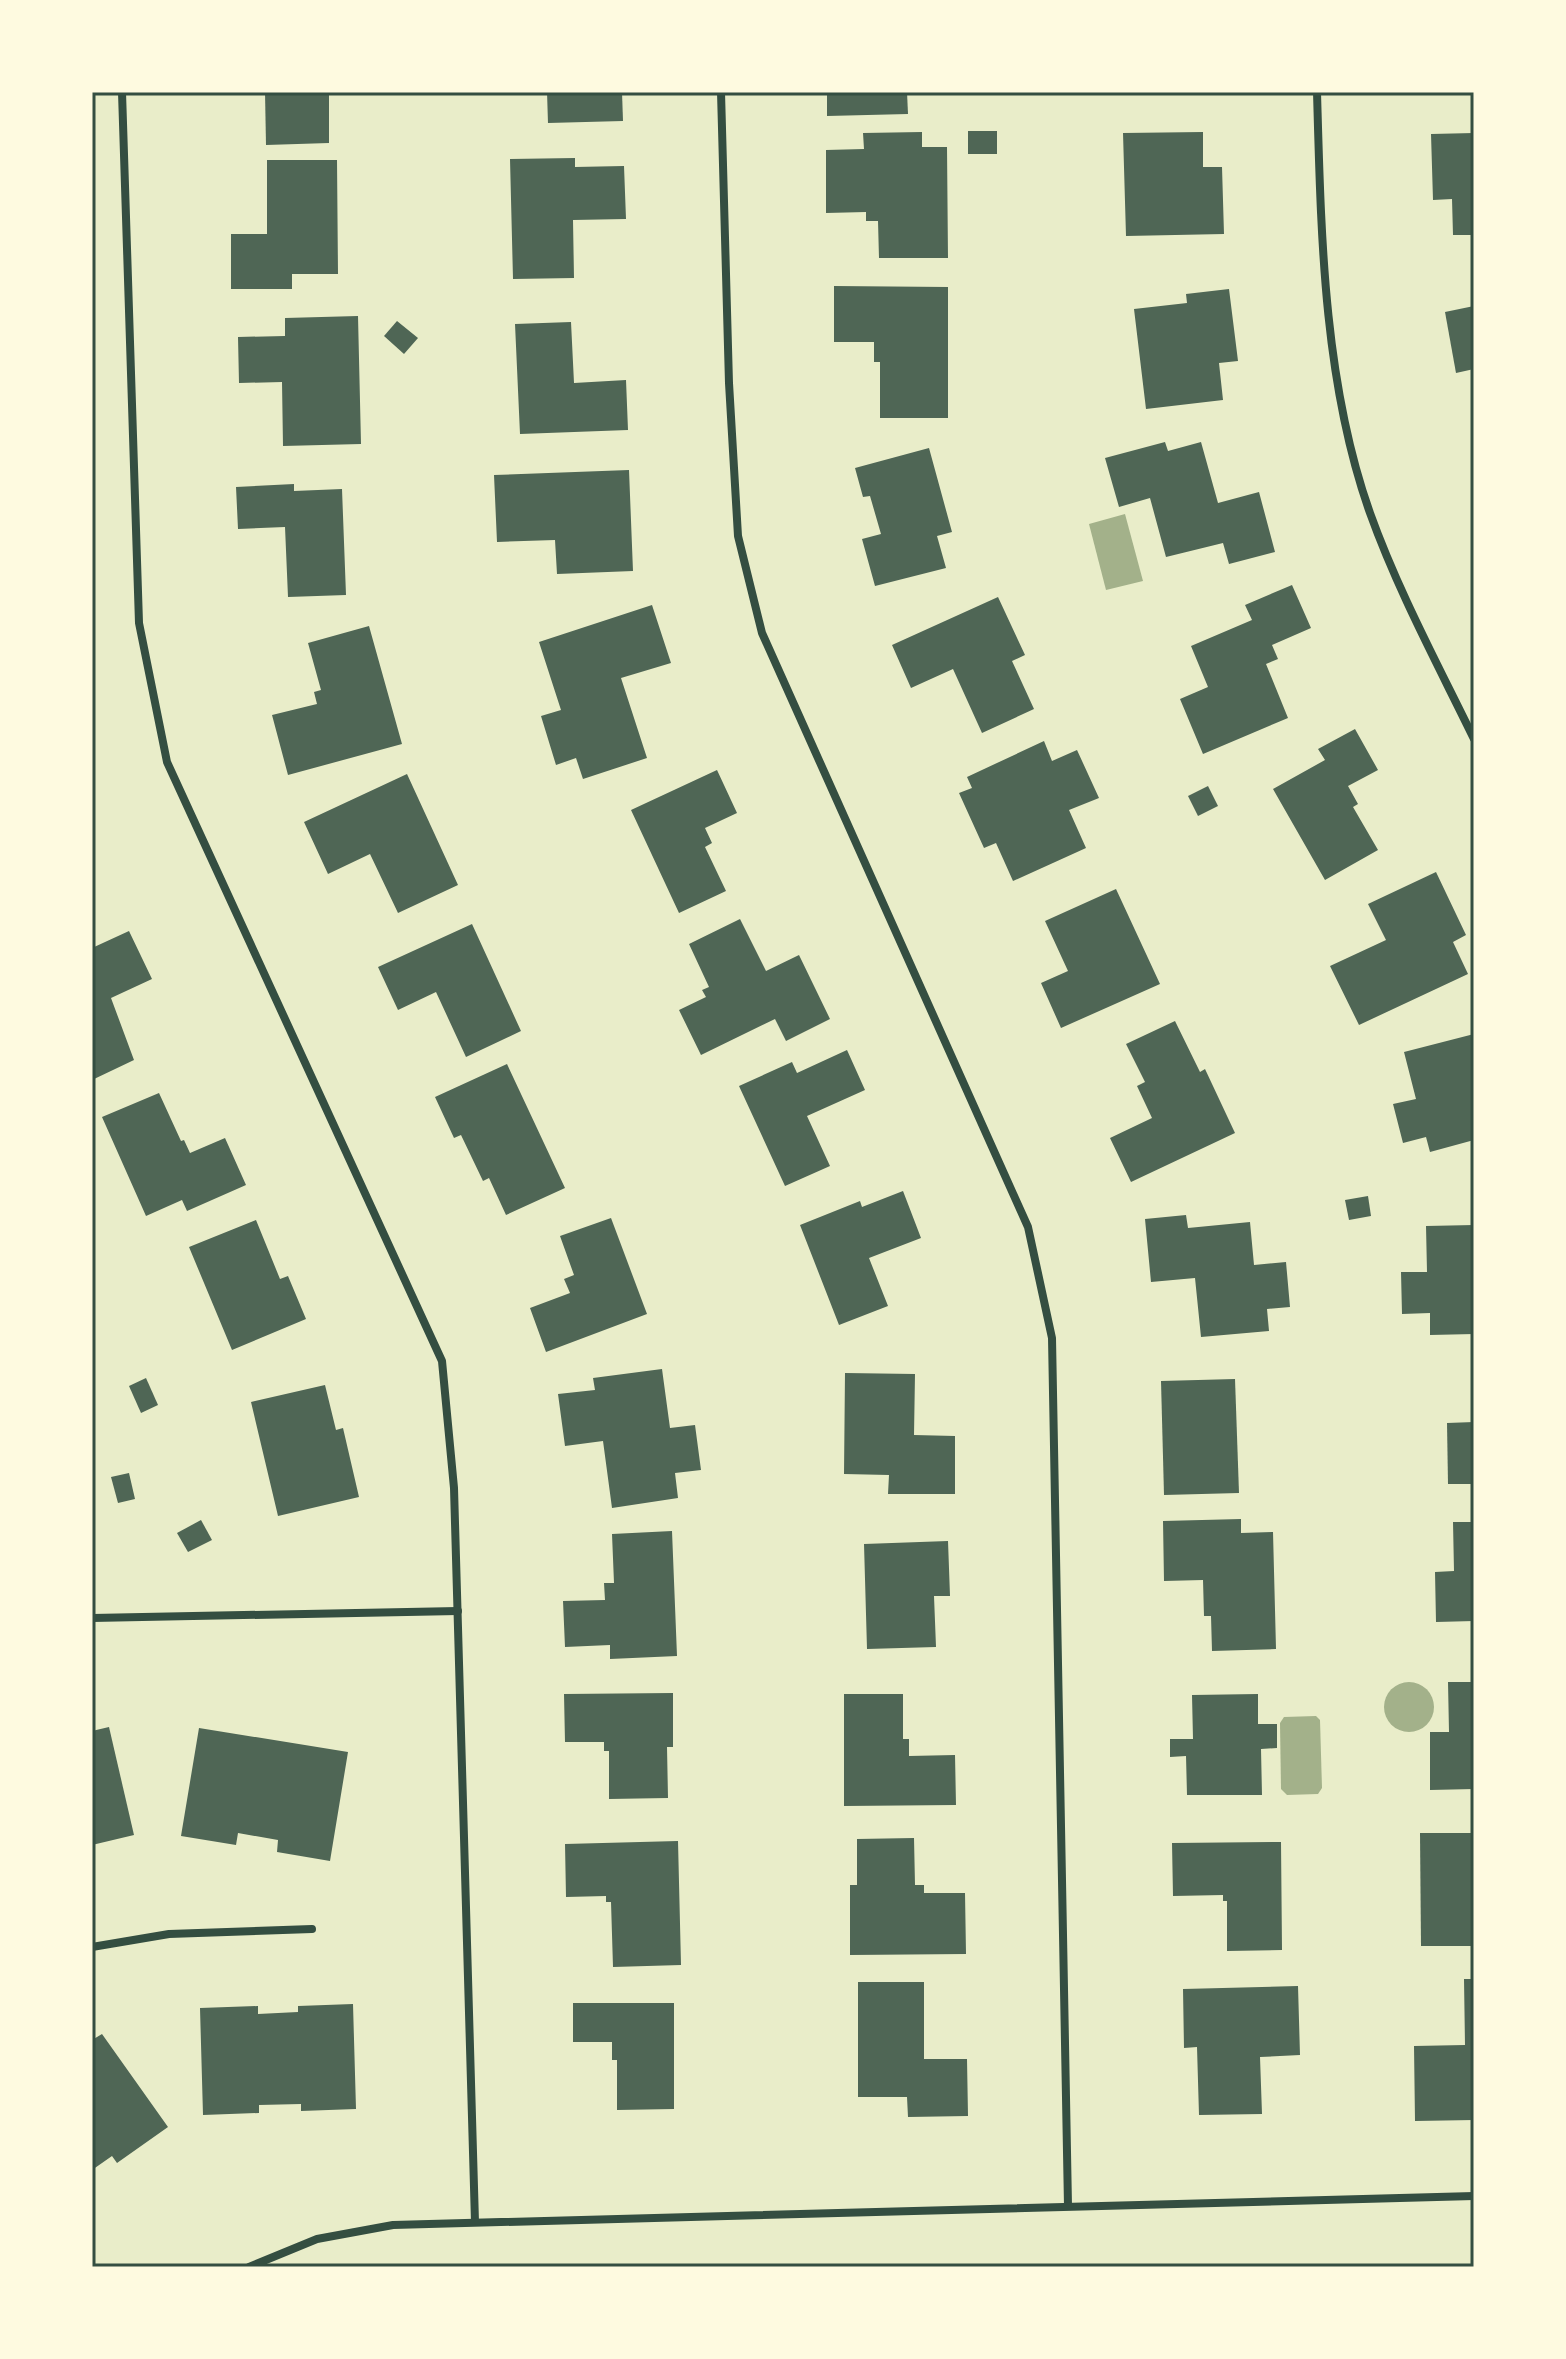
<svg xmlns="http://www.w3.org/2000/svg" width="1566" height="2359" font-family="'Zilla Slab',serif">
<rect width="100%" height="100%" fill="#e9edc9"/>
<!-- water -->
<g fill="#a3b18a">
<path d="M 1125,514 L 1143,581 L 1106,590 L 1089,524 Z"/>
<circle cx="1409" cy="1707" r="25"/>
<path d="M 1316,1716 L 1320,1720 L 1322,1788 L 1318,1794 L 1287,1795 L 1281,1789 L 1280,1723 L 1284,1717 Z"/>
</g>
<!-- building -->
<g fill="#4f6655">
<path d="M 265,92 L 329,92 L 329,143 L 266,145 Z"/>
<path d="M 547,92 L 622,92 L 623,121 L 548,123 Z"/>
<path d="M 827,92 L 907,92 L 908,114 L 827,116 Z"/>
<rect x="968" y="131" width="29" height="23"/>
<path d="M 922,132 L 922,147 L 947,147 L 948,258 L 879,258 L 878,221 L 866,221 L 866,212 L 826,213 L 826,150 L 864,149 L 863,133 Z"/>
<path d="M 1203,132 L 1203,167 L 1222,167 L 1224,234 L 1126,236 L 1123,133 Z"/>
<path d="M 1474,133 L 1474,235 L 1453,235 L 1452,199 L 1433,200 L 1431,134 Z"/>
<path d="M 575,158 L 575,167 L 624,166 L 626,219 L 573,220 L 574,278 L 513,279 L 510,159 Z"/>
<path d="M 267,160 L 337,160 L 338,274 L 292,274 L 292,289 L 231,289 L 231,234 L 267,234 Z"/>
<path d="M 834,286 L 948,287 L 948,418 L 880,418 L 880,362 L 874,362 L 874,342 L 834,342 Z"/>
<path d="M 1229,289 L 1238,361 L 1219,363 L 1223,400 L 1146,409 L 1134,309 L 1187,303 L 1186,294 Z"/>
<path d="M 1474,306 L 1474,369 L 1456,373 L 1445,312 Z"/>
<path d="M 358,316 L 361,444 L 283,446 L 282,382 L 239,383 L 238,337 L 285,336 L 285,318 Z"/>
<path d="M 397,321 L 418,338 L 404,354 L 384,336 Z"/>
<path d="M 571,322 L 574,383 L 626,380 L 628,430 L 520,434 L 515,324 Z"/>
<path d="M 1165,442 L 1168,451 L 1201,442 L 1218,503 L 1259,492 L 1275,552 L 1229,564 L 1223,543 L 1166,557 L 1150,498 L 1119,507 L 1105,458 Z"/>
<path d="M 929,448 L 952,532 L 937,536 L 946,568 L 875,586 L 862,539 L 881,534 L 870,496 L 863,497 L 855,468 Z"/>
<path d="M 629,470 L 633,571 L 557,574 L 555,540 L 497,542 L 494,475 Z"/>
<path d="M 294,484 L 294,491 L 342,489 L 346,595 L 288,597 L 285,527 L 238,529 L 236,487 Z"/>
<path d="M 1292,585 L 1311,628 L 1272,645 L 1278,659 L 1266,664 L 1288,718 L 1203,754 L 1180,699 L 1208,687 L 1191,646 L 1252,620 L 1245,605 Z"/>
<path d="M 998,597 L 1025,655 L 1012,661 L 1034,709 L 982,733 L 953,669 L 911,688 L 892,645 Z"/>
<path d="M 652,605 L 671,663 L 621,678 L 647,758 L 583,779 L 576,758 L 556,765 L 541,716 L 561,710 L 539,642 Z"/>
<path d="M 369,626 L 402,744 L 288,775 L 272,715 L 317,704 L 314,692 L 321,690 L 308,643 Z"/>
<path d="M 1355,729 L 1378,770 L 1348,786 L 1358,804 L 1353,807 L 1378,850 L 1325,880 L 1273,789 L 1325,760 L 1318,749 Z"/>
<path d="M 1044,741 L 1052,761 L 1077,750 L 1099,798 L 1069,810 L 1086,848 L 1013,881 L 996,843 L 984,848 L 959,793 L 972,788 L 967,777 Z"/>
<path d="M 717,770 L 737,813 L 705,828 L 712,843 L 705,847 L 726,891 L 679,913 L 631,810 Z"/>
<path d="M 407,774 L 458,885 L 398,913 L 370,854 L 328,874 L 304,822 Z"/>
<path d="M 1208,786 L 1218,806 L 1198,816 L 1188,796 Z"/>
<path d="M 1436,872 L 1466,935 L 1453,942 L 1468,974 L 1359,1025 L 1330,966 L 1386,940 L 1368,904 Z"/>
<path d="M 1116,889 L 1160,984 L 1061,1028 L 1041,983 L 1068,971 L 1045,921 Z"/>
<path d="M 740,919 L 766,971 L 799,955 L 830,1019 L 786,1041 L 775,1019 L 701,1055 L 679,1010 L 706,997 L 702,990 L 709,987 L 689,944 Z"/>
<path d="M 472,924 L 521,1031 L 466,1057 L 436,992 L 398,1010 L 378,967 Z"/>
<path d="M 129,931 L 152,979 L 111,998 L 134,1060 L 92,1080 L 92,948 Z"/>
<path d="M 1175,1021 L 1200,1072 L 1205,1069 L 1235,1133 L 1131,1182 L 1110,1138 L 1152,1118 L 1137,1086 L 1145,1082 L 1126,1044 Z"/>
<path d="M 1474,1034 L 1474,1140 L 1430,1152 L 1426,1137 L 1403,1143 L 1393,1104 L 1416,1099 L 1404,1052 Z"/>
<path d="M 847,1050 L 865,1090 L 807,1116 L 830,1166 L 785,1186 L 739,1086 L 792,1062 L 797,1073 Z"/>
<path d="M 507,1064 L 565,1188 L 506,1215 L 489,1178 L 483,1181 L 461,1135 L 454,1138 L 435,1097 Z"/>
<path d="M 159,1093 L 181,1141 L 184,1140 L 190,1153 L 225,1138 L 246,1185 L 187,1211 L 182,1200 L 146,1216 L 102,1117 Z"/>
<path d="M 903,1191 L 921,1238 L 869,1258 L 888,1306 L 839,1325 L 800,1225 L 860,1201 L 862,1207 Z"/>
<path d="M 1368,1196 L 1371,1216 L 1349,1220 L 1345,1200 Z"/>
<path d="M 1186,1215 L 1188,1228 L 1250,1222 L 1254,1265 L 1286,1262 L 1290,1307 L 1267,1309 L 1269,1331 L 1201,1337 L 1195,1278 L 1151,1282 L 1145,1219 Z"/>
<path d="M 611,1218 L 647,1314 L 546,1352 L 530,1308 L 570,1293 L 564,1279 L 574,1275 L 560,1236 Z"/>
<path d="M 256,1220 L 280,1279 L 288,1276 L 306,1319 L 232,1350 L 189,1247 Z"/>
<path d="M 1474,1225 L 1474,1334 L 1430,1335 L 1430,1313 L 1402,1314 L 1401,1272 L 1427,1272 L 1426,1226 Z"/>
<path d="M 662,1369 L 670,1428 L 695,1425 L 701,1470 L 675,1473 L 678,1498 L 612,1508 L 603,1441 L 565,1446 L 558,1394 L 595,1390 L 593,1378 Z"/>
<path d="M 845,1373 L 915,1374 L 914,1435 L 955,1436 L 955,1494 L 888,1494 L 889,1475 L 844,1474 Z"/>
<path d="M 146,1378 L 158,1405 L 141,1413 L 129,1386 Z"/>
<path d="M 1235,1379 L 1239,1493 L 1164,1495 L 1161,1381 Z"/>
<path d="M 325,1385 L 336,1430 L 343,1428 L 359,1497 L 278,1516 L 251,1402 Z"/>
<path d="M 1474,1422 L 1474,1484 L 1448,1484 L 1447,1423 Z"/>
<path d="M 129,1473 L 135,1499 L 118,1503 L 111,1477 Z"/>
<path d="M 1241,1519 L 1241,1533 L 1273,1532 L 1276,1649 L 1212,1651 L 1211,1616 L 1204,1616 L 1203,1580 L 1164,1581 L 1163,1521 Z"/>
<path d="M 201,1520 L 212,1540 L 188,1552 L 177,1533 Z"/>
<path d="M 1453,1522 L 1474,1522 L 1474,1621 L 1436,1622 L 1435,1572 L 1454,1571 Z"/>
<path d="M 672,1531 L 677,1656 L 610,1659 L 610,1645 L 565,1647 L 563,1601 L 605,1600 L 604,1583 L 614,1583 L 612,1534 Z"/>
<path d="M 948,1541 L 950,1596 L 934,1596 L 936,1647 L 867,1649 L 864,1544 Z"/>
<path d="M 1448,1682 L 1474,1682 L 1474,1789 L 1430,1790 L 1430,1732 L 1449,1732 Z"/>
<path d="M 673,1693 L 673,1747 L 667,1747 L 668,1798 L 609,1799 L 609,1751 L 604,1751 L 604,1742 L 565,1742 L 564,1694 Z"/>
<path d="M 844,1694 L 903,1694 L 903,1739 L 909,1739 L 909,1756 L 955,1755 L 956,1805 L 844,1806 Z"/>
<path d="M 1258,1694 L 1258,1724 L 1277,1724 L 1277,1748 L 1261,1749 L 1262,1795 L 1187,1795 L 1186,1756 L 1170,1757 L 1170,1739 L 1193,1739 L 1192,1695 Z"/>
<path d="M 109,1727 L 134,1835 L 92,1845 L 92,1731 Z"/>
<path d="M 199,1728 L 348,1752 L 330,1861 L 277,1852 L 278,1840 L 238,1833 L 236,1845 L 181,1836 Z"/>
<path d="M 1420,1833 L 1474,1833 L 1474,1946 L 1421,1946 Z"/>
<path d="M 914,1838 L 915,1885 L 924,1885 L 924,1893 L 965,1893 L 966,1954 L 850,1955 L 850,1885 L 857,1885 L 857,1839 Z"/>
<path d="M 678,1841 L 681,1965 L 613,1967 L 611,1902 L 606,1902 L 606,1896 L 566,1897 L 565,1844 Z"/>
<path d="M 1281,1842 L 1282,1950 L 1227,1951 L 1227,1901 L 1223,1901 L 1223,1895 L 1173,1896 L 1172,1843 Z"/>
<path d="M 1464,1979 L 1474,1979 L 1474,2120 L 1415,2121 L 1414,2046 L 1465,2045 Z"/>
<path d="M 858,1982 L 924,1982 L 924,2059 L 967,2059 L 968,2116 L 908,2117 L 907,2097 L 858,2097 Z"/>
<path d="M 1298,1986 L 1300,2055 L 1260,2057 L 1262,2114 L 1199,2115 L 1197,2047 L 1184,2048 L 1183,1989 Z"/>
<path d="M 573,2003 L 674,2003 L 674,2109 L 617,2110 L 617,2060 L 612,2060 L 612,2042 L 573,2042 Z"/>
<path d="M 353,2004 L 356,2109 L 301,2111 L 301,2104 L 259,2105 L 259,2113 L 203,2115 L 200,2008 L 258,2006 L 258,2014 L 298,2012 L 298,2006 Z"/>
<path d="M 102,2034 L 168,2127 L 117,2163 L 112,2156 L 92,2170 L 92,2040 Z"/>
</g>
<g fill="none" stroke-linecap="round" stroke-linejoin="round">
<!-- minor -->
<g stroke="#344e41" stroke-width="8">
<path d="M 122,92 L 139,623 L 167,762 L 442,1361 L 454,1488 L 475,2222"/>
<path d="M 721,92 L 729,383 L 738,536 L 762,633 L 1028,1227 L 1052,1338 L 1068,2206"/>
<path d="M 1317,92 C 1321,230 1323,381 1370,513 C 1398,591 1438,665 1474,739"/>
<path d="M 92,1618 L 458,1611"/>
<path d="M 92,1947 L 169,1934 L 312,1929"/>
<path d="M 249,2267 L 317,2239 L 393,2225 L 1474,2196"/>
</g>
</g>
<!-- border -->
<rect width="1566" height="2359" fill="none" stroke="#fefae0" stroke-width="188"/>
<rect x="94" y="94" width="1378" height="2171" fill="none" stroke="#344e41" stroke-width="3"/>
</svg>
